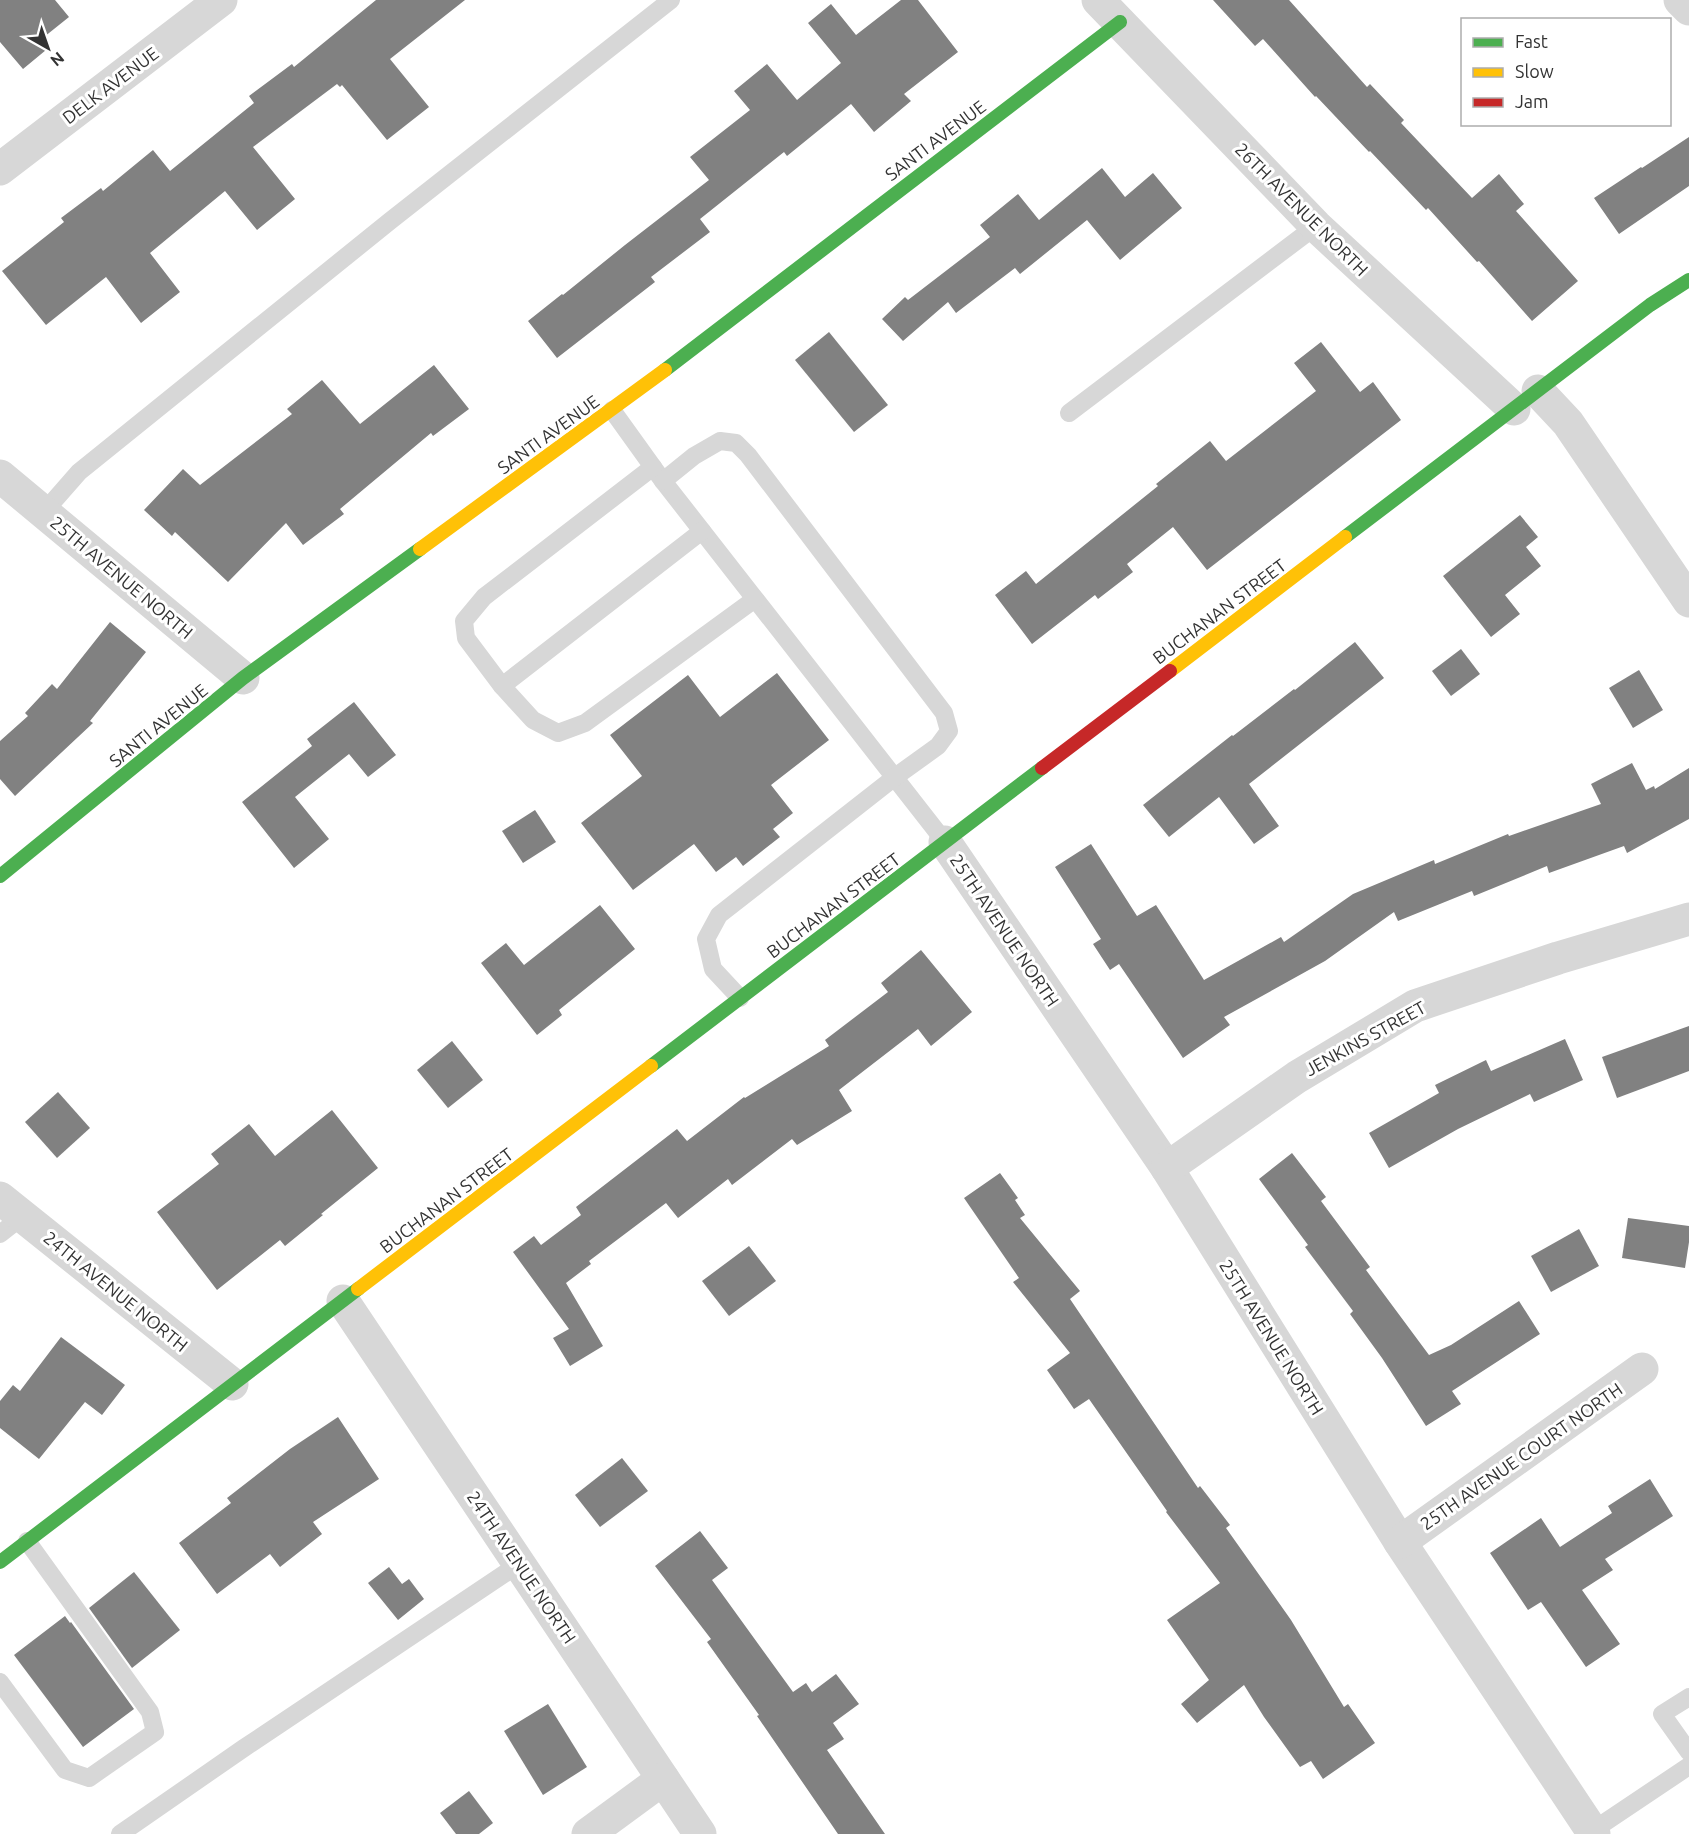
<svg xmlns="http://www.w3.org/2000/svg" width="1689" height="1834" font-family="Ubuntu,sans-serif">
<rect width="100%" height="100%" fill="#fff"/>
<!-- building -->
<g fill="#818181">
<path d="M 0,0 L 55,0 L 69,17 L 39,41 L 46,50 L 23,69 L 0,42 Z"/>
<path d="M 376,0 L 465,0 L 390,59 L 429,107 L 387,140 L 342,85 L 340,87 L 337,84 L 253,147 L 295,199 L 257,230 L 225,191 L 150,253 L 180,292 L 141,323 L 106,277 L 46,325 L 2,271 L 64,222 L 61,218 L 101,188 L 103,191 L 153,150 L 170,171 L 254,103 L 249,96 L 292,64 L 294,67 Z"/>
<path d="M 901,0 L 918,0 L 958,52 L 904,94 L 911,101 L 874,132 L 851,104 L 787,156 L 784,152 L 700,219 L 710,232 L 651,277 L 655,282 L 557,358 L 528,321 L 562,294 L 563,295 L 625,245 L 709,180 L 690,157 L 750,110 L 734,91 L 767,64 L 797,100 L 841,63 L 808,23 L 831,4 L 856,35 Z"/>
<path d="M 1213,0 L 1289,0 L 1367,87 L 1370,84 L 1404,120 L 1401,123 L 1472,198 L 1499,174 L 1524,204 L 1516,211 L 1578,281 L 1532,321 L 1479,261 L 1477,262 L 1428,208 L 1426,210 L 1370,151 L 1369,152 L 1316,96 L 1315,97 L 1263,39 L 1255,46 Z"/>
<path d="M 1689,137 L 1689,186 L 1619,234 L 1594,198 L 1641,167 L 1642,168 Z"/>
<path d="M 1102,168 L 1125,197 L 1153,173 L 1182,208 L 1120,260 L 1087,220 L 1020,274 L 1015,268 L 956,313 L 948,302 L 903,341 L 882,319 L 905,297 L 908,300 L 990,237 L 980,225 L 1018,194 L 1039,220 Z"/>
<path d="M 829,332 L 888,405 L 854,432 L 795,360 Z"/>
<path d="M 1321,342 L 1360,392 L 1373,382 L 1401,420 L 1207,570 L 1173,527 L 1127,564 L 1133,572 L 1098,599 L 1095,595 L 1032,644 L 995,595 L 1026,571 L 1036,584 L 1158,486 L 1156,484 L 1210,441 L 1226,461 L 1316,391 L 1294,363 Z"/>
<path d="M 434,365 L 469,409 L 433,436 L 431,433 L 340,509 L 344,514 L 303,545 L 286,523 L 228,582 L 175,532 L 172,536 L 144,510 L 183,469 L 200,485 L 292,414 L 287,409 L 322,380 L 360,424 Z"/>
<path d="M 1520,515 L 1538,537 L 1526,547 L 1541,566 L 1505,595 L 1520,614 L 1491,637 L 1443,576 Z"/>
<path d="M 110,622 L 146,652 L 90,721 L 93,723 L 15,796 L 0,779 L 0,741 L 28,716 L 25,713 L 52,684 L 57,689 Z"/>
<path d="M 1355,642 L 1384,678 L 1249,784 L 1279,826 L 1254,844 L 1219,797 L 1169,837 L 1143,805 L 1232,735 L 1233,736 L 1294,689 L 1295,690 Z"/>
<path d="M 1461,649 L 1480,674 L 1451,696 L 1432,671 Z"/>
<path d="M 1639,670 L 1663,710 L 1633,728 L 1609,688 Z"/>
<path d="M 777,673 L 829,740 L 771,785 L 793,813 L 773,829 L 780,837 L 743,866 L 736,857 L 716,872 L 694,844 L 633,890 L 581,823 L 642,776 L 610,735 L 688,675 L 720,717 Z"/>
<path d="M 354,702 L 396,755 L 368,777 L 349,754 L 295,797 L 329,839 L 294,868 L 242,802 L 312,746 L 307,739 Z"/>
<path d="M 1632,763 L 1646,790 L 1654,786 L 1655,789 L 1689,768 L 1689,819 L 1627,853 L 1624,846 L 1549,873 L 1547,866 L 1474,896 L 1472,891 L 1398,921 L 1394,912 L 1325,961 L 1224,1017 L 1230,1025 L 1183,1058 L 1119,964 L 1110,970 L 1093,944 L 1101,939 L 1055,867 L 1091,844 L 1137,916 L 1156,905 L 1204,980 L 1281,937 L 1284,942 L 1353,894 L 1434,860 L 1435,864 L 1508,834 L 1509,836 L 1601,804 L 1591,784 Z"/>
<path d="M 535,810 L 556,842 L 523,863 L 502,831 Z"/>
<path d="M 600,905 L 635,949 L 559,1010 L 562,1015 L 537,1035 L 481,963 L 506,943 L 524,965 Z"/>
<path d="M 921,950 L 972,1012 L 931,1046 L 918,1029 L 839,1090 L 852,1111 L 797,1145 L 792,1139 L 732,1185 L 728,1179 L 678,1218 L 666,1203 L 589,1261 L 591,1264 L 566,1283 L 603,1346 L 570,1366 L 553,1338 L 569,1329 L 513,1252 L 534,1236 L 541,1245 L 581,1215 L 576,1207 L 677,1129 L 687,1141 L 744,1097 L 745,1098 L 829,1046 L 825,1040 L 888,992 L 881,983 Z"/>
<path d="M 1689,1026 L 1689,1071 L 1617,1098 L 1602,1057 Z"/>
<path d="M 1565,1039 L 1583,1080 L 1534,1102 L 1530,1094 L 1458,1129 L 1389,1168 L 1369,1133 L 1439,1093 L 1435,1085 L 1486,1060 L 1491,1071 Z"/>
<path d="M 452,1041 L 483,1080 L 448,1108 L 417,1070 Z"/>
<path d="M 58,1092 L 90,1128 L 57,1158 L 25,1122 Z"/>
<path d="M 332,1110 L 378,1168 L 321,1214 L 323,1215 L 285,1246 L 280,1240 L 217,1290 L 157,1212 L 219,1164 L 211,1154 L 249,1124 L 275,1156 Z"/>
<path d="M 1292,1153 L 1326,1197 L 1321,1201 L 1370,1267 L 1366,1270 L 1429,1355 L 1451,1345 L 1519,1301 L 1540,1334 L 1452,1391 L 1461,1404 L 1426,1426 L 1382,1358 L 1350,1314 L 1353,1311 L 1305,1247 L 1308,1245 L 1259,1179 Z"/>
<path d="M 1000,1173 L 1018,1198 L 1015,1200 L 1025,1215 L 1020,1218 L 1080,1291 L 1070,1299 L 1198,1488 L 1200,1486 L 1230,1525 L 1226,1528 L 1291,1620 L 1344,1707 L 1348,1704 L 1375,1743 L 1323,1779 L 1311,1761 L 1300,1767 L 1264,1717 L 1244,1685 L 1197,1723 L 1181,1704 L 1209,1680 L 1167,1620 L 1220,1583 L 1166,1512 L 1167,1511 L 1089,1399 L 1074,1409 L 1047,1370 L 1070,1353 L 1013,1282 L 1019,1278 L 964,1198 Z"/>
<path d="M 1628,1218 L 1689,1226 L 1689,1242 L 1685,1268 L 1622,1258 Z"/>
<path d="M 1579,1229 L 1599,1266 L 1551,1292 L 1531,1256 Z"/>
<path d="M 749,1246 L 776,1281 L 729,1316 L 702,1281 Z"/>
<path d="M 61,1337 L 125,1385 L 102,1415 L 85,1402 L 39,1459 L 0,1428 L 0,1401 L 13,1385 L 20,1391 Z"/>
<path d="M 338,1417 L 379,1479 L 313,1522 L 322,1534 L 280,1567 L 270,1554 L 217,1594 L 179,1543 L 231,1503 L 227,1498 L 290,1449 Z"/>
<path d="M 622,1458 L 648,1491 L 600,1527 L 575,1495 Z"/>
<path d="M 1650,1479 L 1673,1516 L 1605,1559 L 1613,1570 L 1582,1590 L 1620,1644 L 1586,1667 L 1541,1602 L 1528,1610 L 1490,1553 L 1541,1518 L 1560,1547 L 1612,1513 L 1608,1506 Z"/>
<path d="M 700,1531 L 728,1568 L 712,1580 L 793,1692 L 806,1683 L 812,1692 L 836,1674 L 859,1704 L 833,1723 L 844,1739 L 827,1750 L 885,1834 L 838,1834 L 757,1716 L 759,1715 L 707,1642 L 711,1639 L 655,1566 Z"/>
<path d="M 389,1567 L 402,1584 L 409,1579 L 424,1599 L 398,1620 L 368,1583 Z"/>
<path d="M 134,1572 L 180,1630 L 132,1668 L 89,1608 Z"/>
<path d="M 65,1616 L 70,1623 L 71,1622 L 134,1709 L 83,1747 L 14,1655 Z"/>
<path d="M 548,1704 L 587,1767 L 543,1795 L 504,1731 Z"/>
<path d="M 469,1791 L 493,1823 L 479,1834 L 456,1834 L 440,1813 Z"/>
</g>
<g fill="none" stroke-linecap="round" stroke-linejoin="round">
<!-- lane -->
<g stroke="#d7d7d7" stroke-width="18">
<path d="M 612,410 L 663,481 L 945,842"/>
<path d="M 1069,413 L 1316,226"/>
<path d="M 663,481 L 694,456 L 720,441 L 736,443 L 748,455 L 944,713 L 949,731 L 938,746 L 895,777 L 719,915 L 706,939 L 713,969 L 740,998"/>
<path d="M 44,512 L 79,472 L 390,221 L 671,0"/>
<path d="M 702,531 L 502,686 L 533,720 L 558,733 L 585,723 L 755,599"/>
<path d="M 502,686 L 466,638 L 464,621 L 484,597 L 653,467"/>
<path d="M 0,1234 L 23,1216"/>
<path d="M 0,1682 L 65,1770 L 89,1778 L 155,1732 L 150,1712 L 27,1541"/>
<path d="M 1689,1697 L 1662,1714 L 1689,1752"/>
<path d="M 1592,1831 L 1689,1766"/>
<path d="M 120,1834 L 244,1748 L 519,1564"/>
</g>
<!-- street -->
<g stroke="#d7d7d7" stroke-width="33">
<path d="M 1098,0 L 1316,226 L 1514,409"/>
<path d="M 1680,0 L 1689,9"/>
<path d="M 0,169 L 221,0"/>
<path d="M 1538,391 L 1568,423 L 1689,601"/>
<path d="M 0,476 L 243,678"/>
<path d="M 945,842 L 1167,1168 L 1400,1542 L 1594,1834"/>
<path d="M 1167,1168 L 1297,1077 L 1415,1006 L 1558,958 L 1689,919"/>
<path d="M 0,1198 L 232,1384"/>
<path d="M 343,1301 L 700,1834"/>
<path d="M 1400,1542 L 1642,1369"/>
<path d="M 588,1834 L 663,1779"/>
</g>
<!-- fast -->
<g stroke="#4caf50" stroke-width="14">
<path d="M 665,370 L 1120,22"/>
<path d="M 1345,537 L 1650,305 L 1689,280"/>
<path d="M 0,876 L 243,678 L 420,549"/>
<path d="M 651,1066 L 1042,768"/>
<path d="M 0,1562 L 358,1289"/>
</g>
<!-- slow -->
<g stroke="#ffc107" stroke-width="14">
<path d="M 420,549 L 665,370"/>
<path d="M 1170,671 L 1345,537"/>
<path d="M 358,1289 L 651,1066"/>
</g>
<!-- jam -->
<path stroke="#c62828" stroke-width="14" d="M 1042,768 L 1170,671"/>
</g>
<g text-anchor="middle" dominant-baseline="central" stroke-width="6" stroke-linejoin="round" paint-order="stroke">
<!-- street labels -->
<g font-size="18" fill="#333" stroke="#fff">
<text transform="translate(110 85) rotate(-37)">DELK AVENUE</text>
<text transform="translate(935 140) rotate(-37)">SANTI AVENUE</text>
<text transform="translate(1302 209) rotate(45)">26TH AVENUE NORTH</text>
<text transform="translate(548 434) rotate(-36)">SANTI AVENUE</text>
<text transform="translate(122 577) rotate(40)">25TH AVENUE NORTH</text>
<text transform="translate(1219 611) rotate(-37)">BUCHANAN STREET</text>
<text transform="translate(158 725) rotate(-39)">SANTI AVENUE</text>
<text transform="translate(833 905) rotate(-37)">BUCHANAN STREET</text>
<text transform="translate(1005 930) rotate(56)">25TH AVENUE NORTH</text>
<text transform="translate(1365 1038) rotate(-29)">JENKINS STREET</text>
<text transform="translate(446 1200) rotate(-37)">BUCHANAN STREET</text>
<text transform="translate(116 1291) rotate(39)">24TH AVENUE NORTH</text>
<text transform="translate(1272 1337) rotate(58)">25TH AVENUE NORTH</text>
<text transform="translate(1521 1456) rotate(-35)">25TH AVENUE COURT NORTH</text>
<text transform="translate(522 1567) rotate(56)">24TH AVENUE NORTH</text>
</g>
</g>
<!-- legend -->
<rect x="1461" y="18" width="210" height="108" fill="#ffffff" stroke="#adadad" stroke-width="1.5"/>
<rect x="1473" y="38" width="30" height="9" fill="#4caf50" stroke="#adadad" stroke-width="1.5"/>
<text x="1515" y="48" font-size="18" fill="#333333">Fast</text>
<rect x="1473" y="68" width="30" height="9" fill="#ffc107" stroke="#adadad" stroke-width="1.5"/>
<text x="1515" y="78" font-size="18" fill="#333333">Slow</text>
<rect x="1473" y="98" width="30" height="9" fill="#c62828" stroke="#adadad" stroke-width="1.5"/>
<text x="1515" y="108" font-size="18" fill="#333333">Jam</text>
<!-- north arrow -->
<g transform="translate(48 48) rotate(140)" stroke="#ffffff" stroke-width="4.5" paint-order="stroke">
<path d="M0-4.5L10 22L0 15L-10 22Z" fill="#333333"/>
<text y="-9" font-size="16" font-weight="bold" text-anchor="middle" fill="#333333">N</text>
</g>
</svg>
